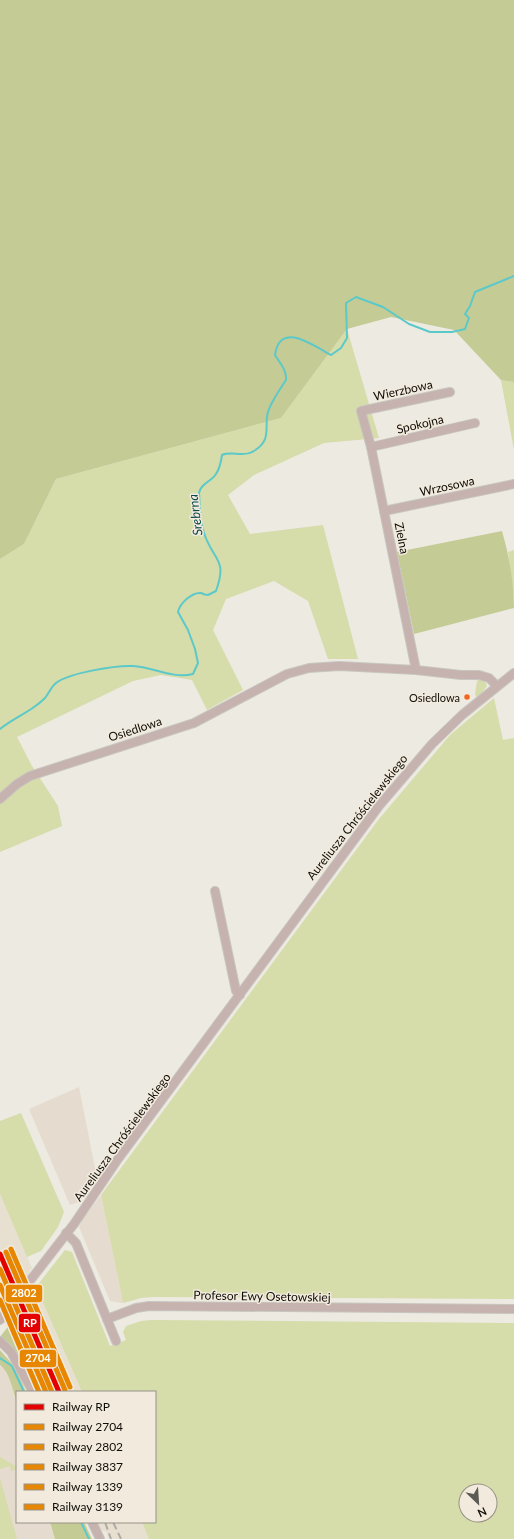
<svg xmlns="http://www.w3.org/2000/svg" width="514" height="1539" font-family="Lato,sans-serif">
<rect width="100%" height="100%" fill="#edeae2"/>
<!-- built -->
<g fill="#e7e0d1">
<path d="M 0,1194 L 32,1268 L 29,1272 L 82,1392 L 36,1392 L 0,1312 Z"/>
<path d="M 95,1522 L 142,1522 L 149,1539 L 109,1539 L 106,1532 L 98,1529 Z"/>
</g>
<!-- industrial -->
<g fill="#e6dbcf">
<path d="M 79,1087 L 97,1178 L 79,1202 L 70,1205 L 29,1109 Z"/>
<path d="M 101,1195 L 123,1303 L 121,1303 L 110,1301 L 79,1227 L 82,1220 Z"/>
<path d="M 0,1365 L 3,1367 L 10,1380 L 17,1404 L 17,1522 L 50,1522 L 55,1539 L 10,1539 L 0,1491 Z"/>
</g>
<!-- green -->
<g fill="#d6dcaa" fill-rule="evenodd">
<path d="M 347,329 L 379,438 L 324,443 L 254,475 L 228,495 L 250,534 L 323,525 L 358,659 L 328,659 L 308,601 L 274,581 L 226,599 L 213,630 L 243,690 L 207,710 L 192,680 L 161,675 L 133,681 L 17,737 L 32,766 L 58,806 L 62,826 L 0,852 L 0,559 L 24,544 L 56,479 L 281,418 Z"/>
<path d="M 501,380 L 514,382 L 514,450 Z"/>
<path d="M 514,550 L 514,596 L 508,552 Z"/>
<path d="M 480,679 L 485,681 L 487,686 L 479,697 L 477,698 L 475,694 L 477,681 Z"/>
<path d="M 494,698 L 503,740 L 514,738 L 514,1299 L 152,1297 L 141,1298 L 123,1303 L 101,1195 L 379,819 L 450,735 Z"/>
<path d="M 21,1113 L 64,1212 L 58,1227 L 41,1251 L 27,1257 L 0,1194 L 0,1121 Z"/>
<path d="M 65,1250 L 72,1252 L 110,1346 L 126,1340 L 123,1332 L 126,1326 L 141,1321 L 151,1320 L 514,1323 L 514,1539 L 149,1539 L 142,1522 L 155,1522 L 155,1392 L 82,1392 L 36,1287 ZM 466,1491 L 490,1491 L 490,1515 L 466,1515 Z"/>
<path d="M 0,1457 L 17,1467 L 17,1475 L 15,1470 L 11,1471 L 10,1466 L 0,1469 Z"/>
<path d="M 0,1478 L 17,1539 L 0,1539 Z"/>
</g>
<!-- forest -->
<g fill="#c5cb95">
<path d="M 0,0 L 514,0 L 514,382 L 501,380 L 454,330 L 391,317 L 347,329 L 281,418 L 56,479 L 24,544 L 0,559 Z"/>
<path d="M 502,531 C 509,556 514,582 514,608 L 414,634 L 397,552 Z"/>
<path d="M 10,1324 L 33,1368 L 41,1364 L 53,1392 L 35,1392 L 13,1350 L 0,1337 Z"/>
<path d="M 0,1350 L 15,1367 L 26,1392 L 17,1392 L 17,1404 C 14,1393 9,1371 0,1365 Z"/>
<path d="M 50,1522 L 84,1522 L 92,1539 L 55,1539 Z"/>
</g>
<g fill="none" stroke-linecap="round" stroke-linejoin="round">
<!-- stream -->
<g stroke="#5bc9ca" stroke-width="2">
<path d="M 0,729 C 11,720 23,715 34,707 C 37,705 42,701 45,698 C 49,693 51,687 56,683 C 69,673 116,665 133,666 C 153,667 172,679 193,674 L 198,663 L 195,649 L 188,630 L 178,612 C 180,603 192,592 201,593 C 203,594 205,595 208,595 L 216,591 C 228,558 213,561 204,533 C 199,521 200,505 199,493 C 201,483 211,482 216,474 C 220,468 221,462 222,455 C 231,451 243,457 252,452 C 275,440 262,424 269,409 C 273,399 280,389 286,380 C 287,370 279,362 275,355 C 280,320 314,346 331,355 L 341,348 L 347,338 L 346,303 L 356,297 L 383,307 L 409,324 L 430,332 L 452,332 L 465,329 L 469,318 L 465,314 L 470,306 L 475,292 L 514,276"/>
<path d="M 0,1358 L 12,1366 L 24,1392"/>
<path d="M 81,1522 L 89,1539"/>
</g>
<!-- minor-tunnel -->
<path stroke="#ccc9c1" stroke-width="8" stroke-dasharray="8 4" stroke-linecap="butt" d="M 9,1308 L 22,1291"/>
<defs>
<g id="minor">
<path d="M 371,447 L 475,423"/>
<path d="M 384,511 L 514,484"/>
<path d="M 416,670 L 384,511 L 371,447 L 361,411 L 450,392"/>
<path d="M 0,799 L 17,784 L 30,776 L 194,723 L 287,674 L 309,668 L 339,666 L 416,670 L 461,675 L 479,675 L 489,678 L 497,686"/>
<path d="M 215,891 L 236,991 L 240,995"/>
<path d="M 66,1233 L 76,1243 L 107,1319 L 136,1308 L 149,1306 L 514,1309"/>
<path d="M 22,1291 L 74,1224 L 118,1159 L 379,806 L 432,744 L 462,715 L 514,673"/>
<path d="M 107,1319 L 116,1341"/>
<path d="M 0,1320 L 9,1308"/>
<path d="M 0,1341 L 11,1352 L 33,1392"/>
<path d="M 92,1522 L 100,1539"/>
</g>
</defs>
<!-- minor casing -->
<use href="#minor" stroke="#c8c6c0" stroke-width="10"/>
<!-- minor -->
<use href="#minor" stroke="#c6b2ae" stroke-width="8"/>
<!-- rail -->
<g stroke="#b2a9a5" stroke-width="2" stroke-dasharray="8 4" stroke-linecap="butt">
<path d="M 0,1254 L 28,1321"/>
<path d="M 58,1390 L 59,1392"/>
<path d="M 105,1522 L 111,1539"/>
<path d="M 113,1522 L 121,1539"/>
</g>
<defs>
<path id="rail-1" d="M 0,1254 L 59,1392"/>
<path id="rail-2" d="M 0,1269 L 52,1392"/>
<path id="rail-3" d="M 6,1252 L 65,1390"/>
<path id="rail-4" d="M 0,1285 L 46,1392"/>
<path id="rail-5" d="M 11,1249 L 70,1387"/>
<path id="rail-6" d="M 0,1300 L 39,1392"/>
</defs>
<!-- rail-1 casing -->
<use href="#rail-1" stroke="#f2ebdd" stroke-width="8"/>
<!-- rail-2 casing -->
<use href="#rail-2" stroke="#f2ebdd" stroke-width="8"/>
<!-- rail-3 casing -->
<use href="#rail-3" stroke="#f2ebdd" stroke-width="8"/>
<!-- rail-4 casing -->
<use href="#rail-4" stroke="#f2ebdd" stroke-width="8"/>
<!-- rail-5 casing -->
<use href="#rail-5" stroke="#f2ebdd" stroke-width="8"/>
<!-- rail-6 casing -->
<use href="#rail-6" stroke="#f2ebdd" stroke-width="8"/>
<!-- rail-1 -->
<use href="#rail-1" stroke="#e50000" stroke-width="5"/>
<!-- rail-2 -->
<use href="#rail-2" stroke="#e78701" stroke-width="5"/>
<!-- rail-3 -->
<use href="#rail-3" stroke="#e78701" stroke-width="5"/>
<!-- rail-4 -->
<use href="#rail-4" stroke="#e78701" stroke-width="5"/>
<!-- rail-5 -->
<use href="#rail-5" stroke="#e78701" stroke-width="5"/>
<!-- rail-6 -->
<use href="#rail-6" stroke="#e78701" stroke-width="5"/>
</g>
<!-- markers -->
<circle fill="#f26522" stroke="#f2ebdd" stroke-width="1.5" cx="467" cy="697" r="3.5"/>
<g text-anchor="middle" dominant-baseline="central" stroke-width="3" stroke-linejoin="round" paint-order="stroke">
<!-- bus labels -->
<g font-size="11" fill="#0e0c07" stroke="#f2ebdd" text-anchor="end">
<text x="460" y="697">Osiedlowa</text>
</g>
<!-- street labels -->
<g font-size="12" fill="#0e0c07" stroke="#f2ebdd">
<text transform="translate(403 390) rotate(-12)">Wierzbowa</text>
<text transform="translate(420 424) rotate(-13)">Spokojna</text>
<text transform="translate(447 486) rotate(-12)">Wrzosowa</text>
<text transform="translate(402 538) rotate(79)">Zielna</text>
<text transform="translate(135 729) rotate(-18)">Osiedlowa</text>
<text transform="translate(357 817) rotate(-52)">Aureliusza Chróścielewskiego</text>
<text transform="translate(122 1137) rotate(-54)">Aureliusza Chróścielewskiego</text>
<text transform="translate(262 1296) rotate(1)">Profesor Ewy Osetowskiej</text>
</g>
<!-- water labels -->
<g font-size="13" font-style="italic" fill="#08494b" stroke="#f2ebdd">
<text transform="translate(195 515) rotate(-97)">Srebrna</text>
</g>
</g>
<g stroke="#f2ebdd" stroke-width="1.5">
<rect x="5" y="1284" width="38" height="19" rx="4" fill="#e78701"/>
<rect x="18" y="1313" width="23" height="20" rx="4" fill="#e50000"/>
<rect x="19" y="1349" width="38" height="19" rx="4" fill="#e78701"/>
</g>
<g font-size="11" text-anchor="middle" font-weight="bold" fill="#fff">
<text x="24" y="1297">2802</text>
<text x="30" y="1327">RP</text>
<text x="38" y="1362">2704</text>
</g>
<!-- legend -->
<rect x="16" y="1391" width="140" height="132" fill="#f2ebdd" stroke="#979287"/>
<rect x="24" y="1404" width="20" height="6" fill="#e50000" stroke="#979287"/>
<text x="52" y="1411" font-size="12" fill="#0e0c07">Railway RP</text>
<rect x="24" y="1424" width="20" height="6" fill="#e78701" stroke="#979287"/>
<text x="52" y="1431" font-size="12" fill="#0e0c07">Railway 2704</text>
<rect x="24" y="1444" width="20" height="6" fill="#e78701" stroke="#979287"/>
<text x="52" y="1451" font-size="12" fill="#0e0c07">Railway 2802</text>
<rect x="24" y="1464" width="20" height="6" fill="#e78701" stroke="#979287"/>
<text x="52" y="1471" font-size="12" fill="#0e0c07">Railway 3837</text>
<rect x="24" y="1484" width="20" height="6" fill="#e78701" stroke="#979287"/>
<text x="52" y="1491" font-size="12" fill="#0e0c07">Railway 1339</text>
<rect x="24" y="1504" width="20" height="6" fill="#e78701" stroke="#979287"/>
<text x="52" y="1511" font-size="12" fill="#0e0c07">Railway 3139</text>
<!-- north arrow -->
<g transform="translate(478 1503) rotate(155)"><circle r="19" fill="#f2ebdd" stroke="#979287"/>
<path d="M0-3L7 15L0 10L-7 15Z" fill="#5c5a54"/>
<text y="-6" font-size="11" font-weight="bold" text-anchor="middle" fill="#0e0c07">N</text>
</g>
</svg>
